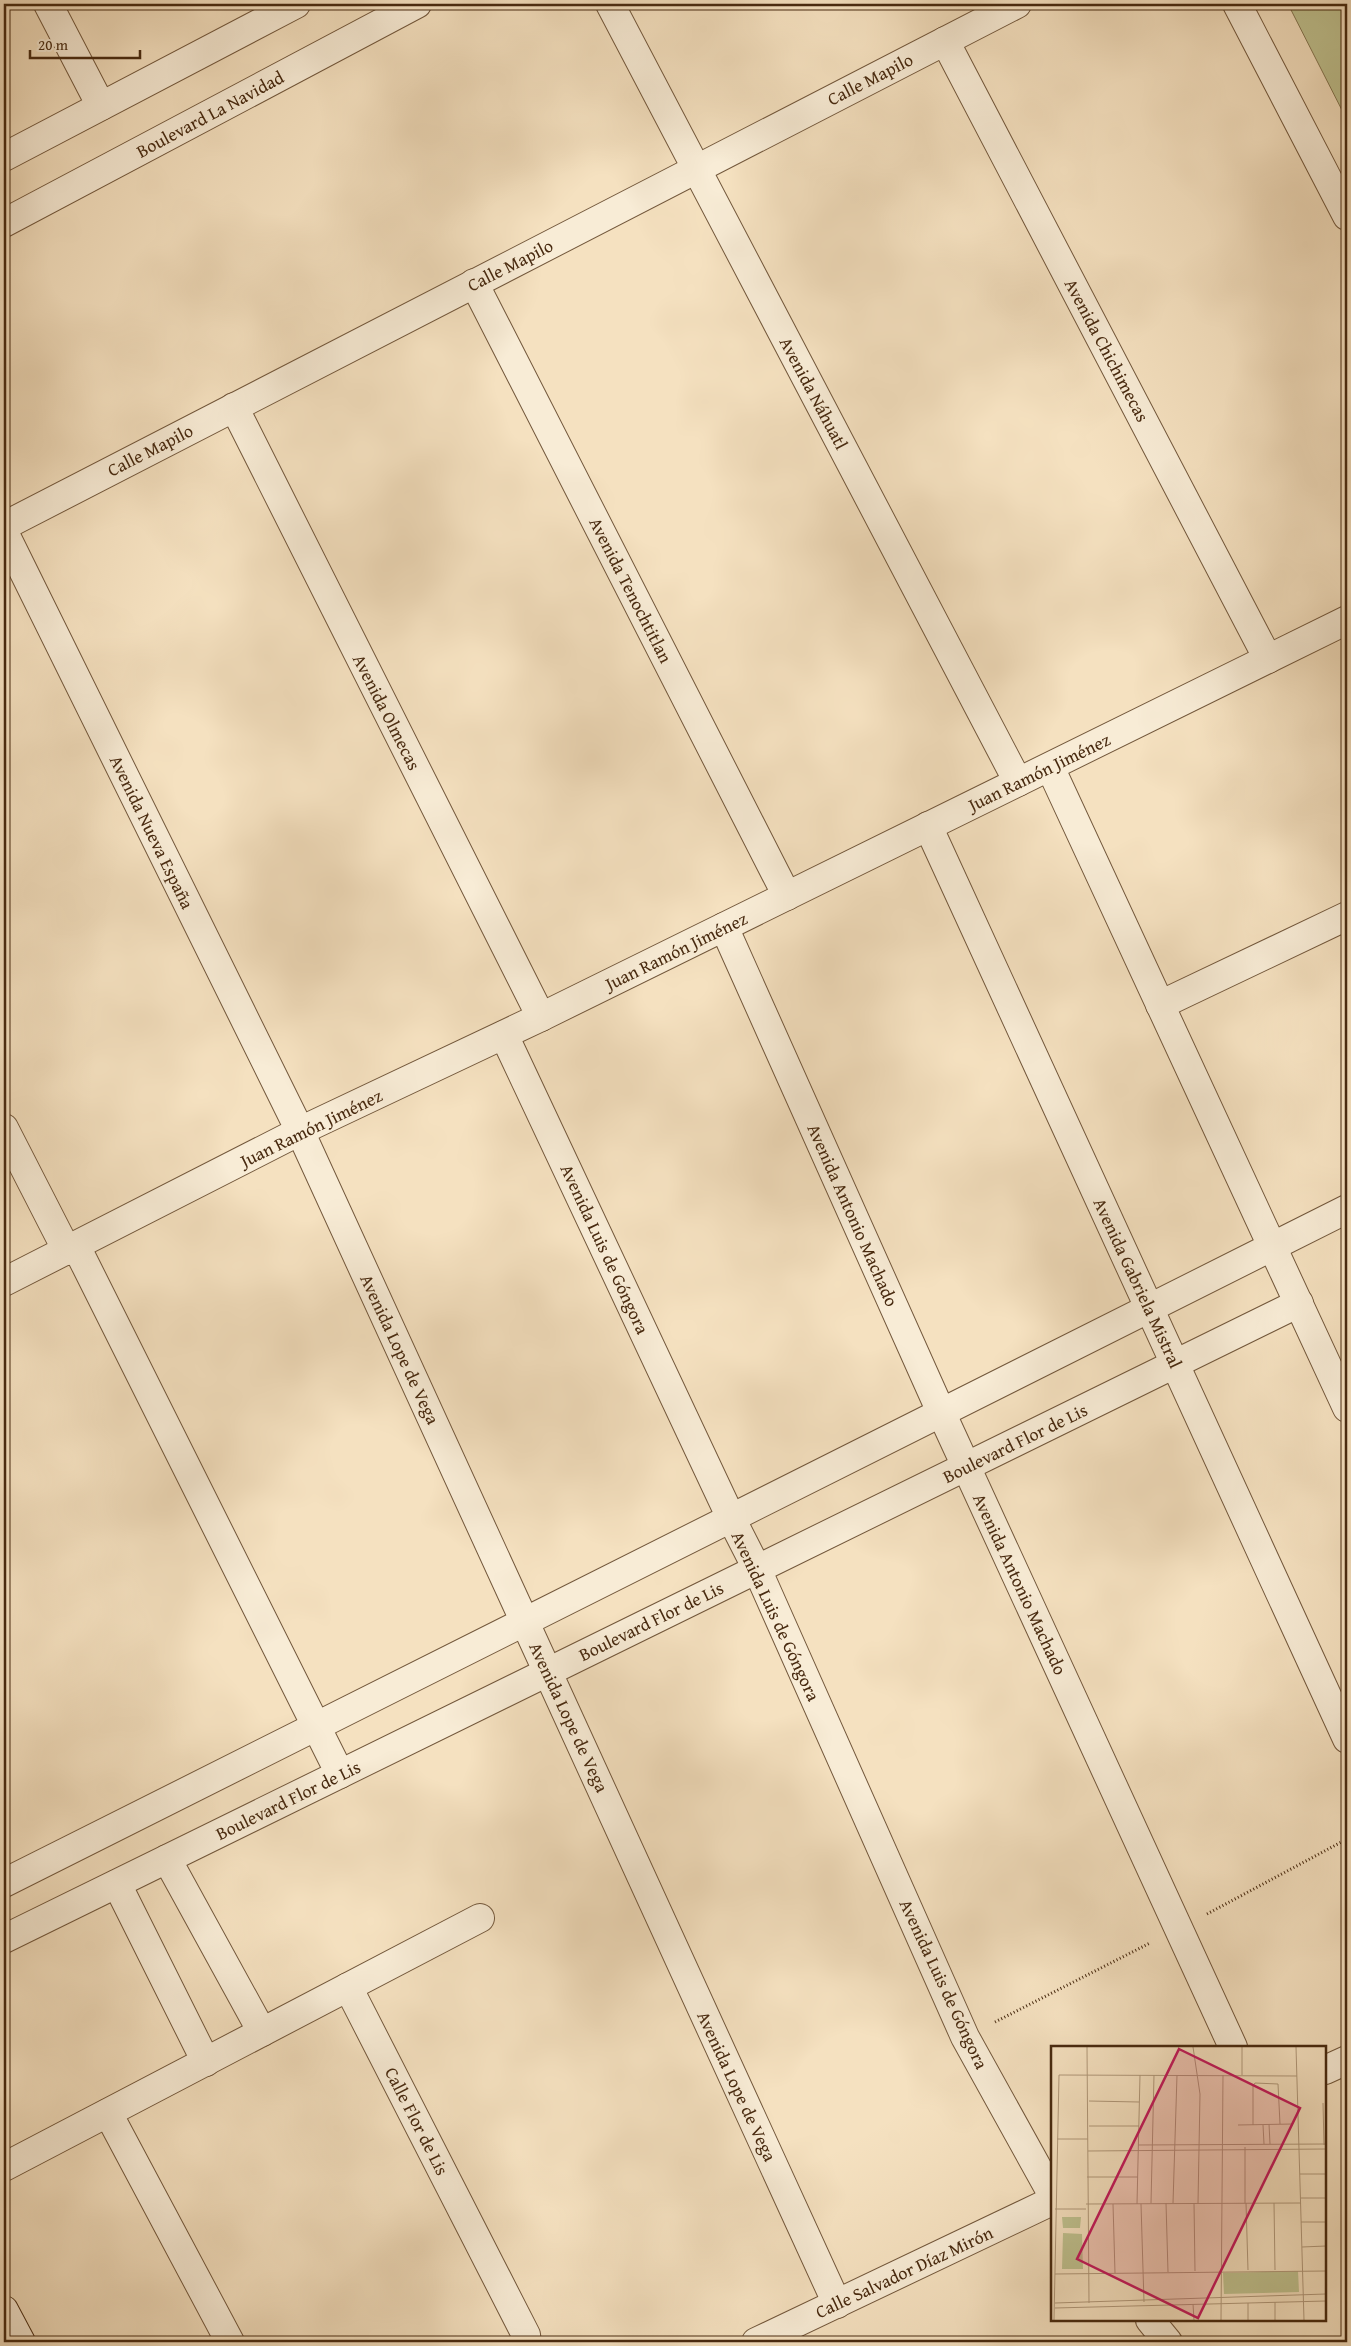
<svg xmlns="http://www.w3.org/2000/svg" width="1351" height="2346" font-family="'Gentium Book Plus',serif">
<rect width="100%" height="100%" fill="#f5e1c0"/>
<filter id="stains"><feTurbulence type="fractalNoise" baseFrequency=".004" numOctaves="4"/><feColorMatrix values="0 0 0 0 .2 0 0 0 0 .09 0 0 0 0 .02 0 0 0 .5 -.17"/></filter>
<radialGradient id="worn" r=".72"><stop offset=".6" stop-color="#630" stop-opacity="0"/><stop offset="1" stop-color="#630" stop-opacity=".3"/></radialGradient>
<!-- green -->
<path fill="#bfc290" stroke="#847650" d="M 1288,4 L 1347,4 L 1347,120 Z"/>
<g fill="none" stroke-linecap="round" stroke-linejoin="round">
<defs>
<g id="street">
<path d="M 48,4 L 101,106"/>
<path d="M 610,4 L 1018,782"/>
<path d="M 1237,4 L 1347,216"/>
<path d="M 945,41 L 1268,659"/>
<path d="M 4,157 L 296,4"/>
<path d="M 4,223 L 417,4"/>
<path d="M 474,283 L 787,896"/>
<path d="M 234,407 L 541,1017"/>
<path d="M 4,526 L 1017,4"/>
<path d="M 4,532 L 300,1131 L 837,2304"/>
<path d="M 1050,767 L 1347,1408"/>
<path d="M 928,826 L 1347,1739"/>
<path d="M 724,927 L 941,1412 L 1233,2047"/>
<path d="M 1160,1005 L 1347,916"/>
<path d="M 504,1035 L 731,1518 L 757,1569 L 965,2037 L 1052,2194"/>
<path d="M 4,1128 L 67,1251"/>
<path d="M 76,1246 L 340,1774"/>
<path d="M 4,1282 L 300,1131 L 541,1017 L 1347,620"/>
<path d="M 167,1859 L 262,2032"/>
<path d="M 4,1883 L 1347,1209"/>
<path d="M 117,1884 L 206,2062"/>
<path d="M 4,1939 L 1299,1303"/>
<path d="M 348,1987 L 526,2335 L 527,2342"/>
<path d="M 1325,2070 L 1347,2060"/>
<path d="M 108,2113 L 230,2342"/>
<path d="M 4,2167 L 480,1918"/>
<path d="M 1150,2320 L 1168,2342"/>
<path d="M 756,2342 L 1052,2201"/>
</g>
<path id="secondary" d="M 4,2310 L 21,2342"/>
</defs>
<!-- street casing -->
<use href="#street" stroke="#73583c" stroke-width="30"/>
<!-- secondary casing -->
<use href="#secondary" stroke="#482a10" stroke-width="30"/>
<!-- path -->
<g stroke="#482a10" stroke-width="3" stroke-dasharray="1 2.5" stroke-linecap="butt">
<path d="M 1207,1914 L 1347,1839"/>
<path d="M 995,2022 L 1150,1943"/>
</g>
<!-- street -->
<use href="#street" stroke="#f8ecd6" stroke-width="28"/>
<!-- secondary -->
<use href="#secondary" stroke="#f8ecd6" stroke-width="28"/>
</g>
<g text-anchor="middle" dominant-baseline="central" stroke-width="4" stroke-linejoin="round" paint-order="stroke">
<!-- street labels -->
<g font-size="18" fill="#482a10" stroke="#f8ecd6">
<text transform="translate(870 79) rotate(-27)">Calle Mapilo</text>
<text transform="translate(210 114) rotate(-28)">Boulevard La Navidad</text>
<text transform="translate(510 265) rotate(-27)">Calle Mapilo</text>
<text transform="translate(1107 350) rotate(62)">Avenida Chichimecas</text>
<text transform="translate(814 393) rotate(62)">Avenida Náhuatl</text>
<text transform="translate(150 450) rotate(-27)">Calle Mapilo</text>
<text transform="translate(631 590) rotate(63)">Avenida Tenochtitlan</text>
<text transform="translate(387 712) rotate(63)">Avenida Olmecas</text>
<text transform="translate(1039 772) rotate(-26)">Juan Ramón Jiménez</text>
<text transform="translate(152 832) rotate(64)">Avenida Nueva España</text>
<text transform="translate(676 951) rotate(-26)">Juan Ramón Jiménez</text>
<text transform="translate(311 1128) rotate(-26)">Juan Ramón Jiménez</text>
<text transform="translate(853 1215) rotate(66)">Avenida Antonio Machado</text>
<text transform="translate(605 1249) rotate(65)">Avenida Luis de Góngora</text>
<text transform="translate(1138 1283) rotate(65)">Avenida Gabriela Mistral</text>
<text transform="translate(400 1349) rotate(65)">Avenida Lope de Vega</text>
<text transform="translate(1015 1443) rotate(-26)">Boulevard Flor de Lis</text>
<text transform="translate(1020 1584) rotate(65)">Avenida Antonio Machado</text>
<text transform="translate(776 1616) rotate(65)">Avenida Luis de Góngora</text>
<text transform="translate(651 1621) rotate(-26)">Boulevard Flor de Lis</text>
<text transform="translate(569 1717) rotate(65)">Avenida Lope de Vega</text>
<text transform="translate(288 1800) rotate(-26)">Boulevard Flor de Lis</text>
<text transform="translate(944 1984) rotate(65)">Avenida Luis de Góngora</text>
<text transform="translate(737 2086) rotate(65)">Avenida Lope de Vega</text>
<text transform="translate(417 2121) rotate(63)">Calle Flor de Lis</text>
<text transform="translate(904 2272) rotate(-25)">Calle Salvador Díaz Mirón</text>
</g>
</g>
<!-- overview -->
<g transform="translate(1051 2046)">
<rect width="275" height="275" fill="#f5e1c0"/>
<path d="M 11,171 L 30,171 L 29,182 L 12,182 ZM 12,187 L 31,188 L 32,223 L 11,223 ZM 247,225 L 248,246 L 173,248 L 172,227 Z" fill="#bfc290"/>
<path fill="none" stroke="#b0987a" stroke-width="1" d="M 36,1 L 38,257M 142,1 L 149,48 L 147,157M 191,1 L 191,29M 245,1 L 253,274M 38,55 L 88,56M 272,57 L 273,99M 218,78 L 219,98M 187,79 L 242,78M 202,79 L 202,40 L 204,37 L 227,38 L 229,78M 212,79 L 213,98M 38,80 L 88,80M 6,93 L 37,93M 87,99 L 275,98M 194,101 L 194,157M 37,105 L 275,103M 249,128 L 275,128M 36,131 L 87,131M 250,152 L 275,152M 100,157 L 103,29M 115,157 L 117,226M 122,157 L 126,29M 143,157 L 144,225M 195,157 L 197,224M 223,157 L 224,224M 35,158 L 250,157M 62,158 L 64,227M 86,158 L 89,29M 90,158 L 93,256M 4,163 L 35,163M 250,176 L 275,176M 251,201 L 275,200M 4,228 L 275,225M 224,256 L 224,274M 4,257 L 275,248M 197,257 L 197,274M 142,258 L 143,274M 4,262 L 275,255M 3,274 L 8,29 L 246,30M 170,274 L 172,29"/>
<path fill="#c2185b" fill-opacity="0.15" stroke="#c2185b" stroke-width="2.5" d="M 128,3 L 249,62 L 147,272 L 26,213 Z"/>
<rect width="275" height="275" fill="none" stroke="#482a10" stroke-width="2.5"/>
</g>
<!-- margin -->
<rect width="1351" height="2346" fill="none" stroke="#f5e1c0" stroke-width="20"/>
<rect x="5" y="5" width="1341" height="2336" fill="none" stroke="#482a10" stroke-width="2.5"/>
<rect x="10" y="10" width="1331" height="2326" fill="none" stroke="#482a10"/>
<!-- scale -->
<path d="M30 50v8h110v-8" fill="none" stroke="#482a10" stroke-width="2.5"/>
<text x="38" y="50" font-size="15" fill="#482a10" stroke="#f8ecd6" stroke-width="4" paint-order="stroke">20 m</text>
<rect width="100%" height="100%" filter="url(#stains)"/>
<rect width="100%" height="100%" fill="url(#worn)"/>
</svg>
